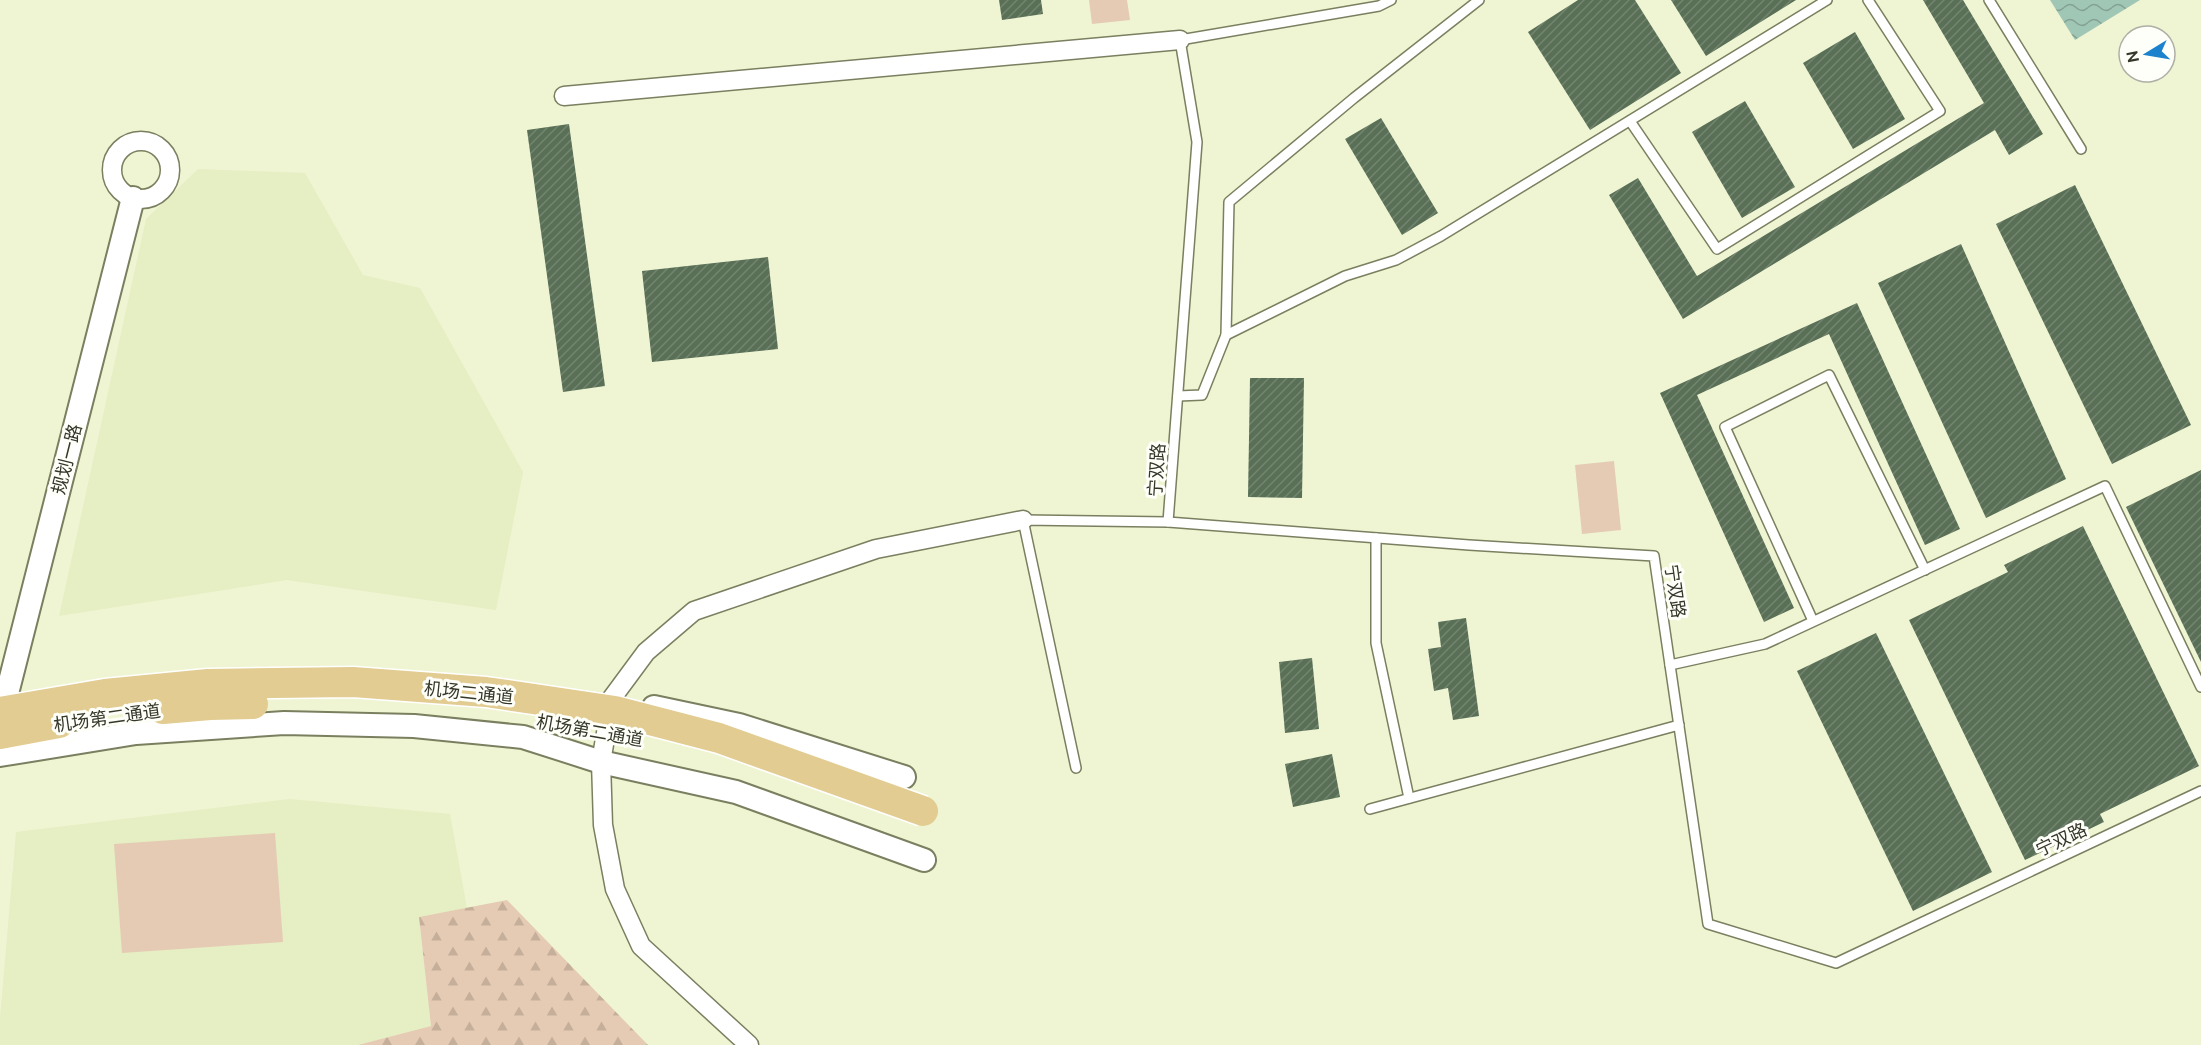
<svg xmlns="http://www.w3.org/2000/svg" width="2201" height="1045" font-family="Ubuntu,'Noto Sans SC',sans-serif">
<defs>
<pattern id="forest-firs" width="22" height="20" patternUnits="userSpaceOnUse" patternTransform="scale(1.5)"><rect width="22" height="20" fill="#e5cbb4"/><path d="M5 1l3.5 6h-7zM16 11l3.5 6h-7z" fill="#c5af9b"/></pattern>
<pattern id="water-waves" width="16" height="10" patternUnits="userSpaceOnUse" patternTransform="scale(1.5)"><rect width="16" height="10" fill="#a0c6b6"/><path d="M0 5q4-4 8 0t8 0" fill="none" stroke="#83a294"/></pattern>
<pattern id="building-hatch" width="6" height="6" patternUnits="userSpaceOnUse" patternTransform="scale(1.5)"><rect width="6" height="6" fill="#596f56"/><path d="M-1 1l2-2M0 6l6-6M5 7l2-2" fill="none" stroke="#738470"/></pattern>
</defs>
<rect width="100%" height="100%" fill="#eff5d2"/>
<!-- built -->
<g fill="#e6eec3">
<path d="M 198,169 L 305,173 L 363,275 L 420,288 L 523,472 L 496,610 L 287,580 L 59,616 L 146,219 Z"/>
<path d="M 290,799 L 450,814 L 467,908 L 419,917 L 431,1026 L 358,1045 L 0,1045 L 0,1018 L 16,832 Z"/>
</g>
<!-- forest -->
<path fill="url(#forest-firs)" d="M 507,900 L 648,1045 L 358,1045 L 431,1026 L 419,917 Z"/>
<!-- pitch -->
<g fill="#e5cbb4">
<path d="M 1089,0 L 1127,0 L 1130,20 L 1092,24 Z"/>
<path d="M 1614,461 L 1621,530 L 1582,534 L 1575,465 Z"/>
<path d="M 275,833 L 283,942 L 122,953 L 114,844 Z"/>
</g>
<!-- water -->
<path fill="url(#water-waves)" d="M 2050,0 L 2140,0 L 2075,40 Z"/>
<!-- building -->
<g fill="url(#building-hatch)">
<path d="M 999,0 L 1041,0 L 1043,14 L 1002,20 Z"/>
<path d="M 1578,0 L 1635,0 L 1681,73 L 1590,130 L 1528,32 Z"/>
<path d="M 1671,0 L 1796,0 L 1706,56 Z"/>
<path d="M 1923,0 L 1963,0 L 2043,134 L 2009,155 L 1995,130 L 1683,319 L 1609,195 L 1638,178 L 1697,276 L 1984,103 Z"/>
<path d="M 1855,32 L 1905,119 L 1853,149 L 1803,63 Z"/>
<path d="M 1745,101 L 1795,187 L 1742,218 L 1692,132 Z"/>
<path d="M 1381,118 L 1438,213 L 1402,235 L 1345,139 Z"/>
<path d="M 569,124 L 605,386 L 563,392 L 527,130 Z"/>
<path d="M 2075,185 L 2191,425 L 2112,464 L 1996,224 Z"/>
<path d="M 1961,244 L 2066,479 L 1986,518 L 1878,283 Z"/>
<path d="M 768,257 L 778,349 L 652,362 L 642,271 Z"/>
<path d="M 1857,303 L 1960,529 L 1925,545 L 1829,334 L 1697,395 L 1794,608 L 1764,622 L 1660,393 Z"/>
<path d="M 1250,378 L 1304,378 L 1302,498 L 1248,497 Z"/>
<path d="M 2201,470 L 2201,662 L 2126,507 Z"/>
<path d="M 2083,526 L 2199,766 L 2100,814 L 2104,822 L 2025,860 L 1909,620 L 2008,572 L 2004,565 Z"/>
<path d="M 1466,618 L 1479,716 L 1453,720 L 1448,688 L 1434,691 L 1428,649 L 1441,647 L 1438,622 Z"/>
<path d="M 1876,633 L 1992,872 L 1913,911 L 1797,671 Z"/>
<path d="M 1312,658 L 1319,729 L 1285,733 L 1279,662 Z"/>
<path d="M 1332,754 L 1340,797 L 1293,807 L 1285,764 Z"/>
</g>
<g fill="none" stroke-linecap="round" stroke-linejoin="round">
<defs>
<g id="service">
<path d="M 1391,0 L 1379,6 L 1180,40 L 1197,142 L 1168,522 L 1469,545 L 1654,556 L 1708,924 L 1836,963 L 2201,791"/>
<path d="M 1989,0 L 2081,149"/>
<path d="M 1630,121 L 1717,249 L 1940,111 L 1868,0"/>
<path d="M 1226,335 L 1345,276 L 1396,260 L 1441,236 L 1827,0"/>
<path d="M 1178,396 L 1202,395 L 1226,335 L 1229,202 L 1354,98 L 1479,0"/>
<path d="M 1376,538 L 1376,643 L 1409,798"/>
<path d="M 1813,621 L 1725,427 L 1829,375 L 1925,570"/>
<path d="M 1670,665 L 1765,644 L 2105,486 L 2201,687"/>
<path d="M 1076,768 L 1023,520 L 1168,522"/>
<path d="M 1370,809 L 1679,725"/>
</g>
<g id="minor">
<path d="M 564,96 L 1180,40"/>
<circle cx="141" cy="170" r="29"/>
<path d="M 749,1045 L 641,946 L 615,889 L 603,825 L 601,762 L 612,698 L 646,652 L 694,611 L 876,549 L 1023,520"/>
</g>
<g id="tertiary">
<path d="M 654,707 L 739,725 L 904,777"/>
<path d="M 0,721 L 133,198"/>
<path d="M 0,755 L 136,733 L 284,723 L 414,726 L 523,737 L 601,762 L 736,792 L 924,860"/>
</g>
</defs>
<!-- service casing -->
<use href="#service" stroke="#797f5f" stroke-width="12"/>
<!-- minor casing -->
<use href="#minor" stroke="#797f5f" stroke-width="21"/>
<!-- tertiary casing -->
<use href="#tertiary" stroke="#797f5f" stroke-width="26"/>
<!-- service -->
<use href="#service" stroke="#fff" stroke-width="9"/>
<!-- minor -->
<use href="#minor" stroke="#fff" stroke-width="18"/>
<!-- tertiary -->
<use href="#tertiary" stroke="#fff" stroke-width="22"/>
<defs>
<g id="trunk-bridge">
<path d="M 163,709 L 210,705 L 253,704"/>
<path d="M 0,712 L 105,694 L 208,684 L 353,682 L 486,692 L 615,711 L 719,738 L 923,811"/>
<path d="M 0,734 L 59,723"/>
</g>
</defs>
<!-- trunk-bridge casing -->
<use href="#trunk-bridge" stroke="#fff" stroke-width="33" stroke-linecap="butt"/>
<!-- trunk-bridge -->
<use href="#trunk-bridge" stroke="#e2cc92" stroke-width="30"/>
</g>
<g text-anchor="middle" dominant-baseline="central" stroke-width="6" stroke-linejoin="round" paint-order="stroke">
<!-- street labels -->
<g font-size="18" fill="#35372a" stroke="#fefff8">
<text transform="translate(66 459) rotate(-76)">规划一路</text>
<text transform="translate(1156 470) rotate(-86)">宁双路</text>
<text transform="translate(1676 591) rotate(82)">宁双路</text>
<text transform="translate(469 692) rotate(6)">机场二通道</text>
<text transform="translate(107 717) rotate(-8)">机场第二通道</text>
<text transform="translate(590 730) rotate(10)">机场第二通道</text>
<text transform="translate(2061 839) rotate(-25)">宁双路</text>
</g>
</g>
<!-- north arrow -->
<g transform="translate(2147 54) rotate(259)"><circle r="28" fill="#fefff8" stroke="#aeafa6" stroke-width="1.5"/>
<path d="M0-4.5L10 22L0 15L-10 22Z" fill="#1d82cd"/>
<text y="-9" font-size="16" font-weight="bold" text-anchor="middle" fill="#35372a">N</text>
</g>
</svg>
